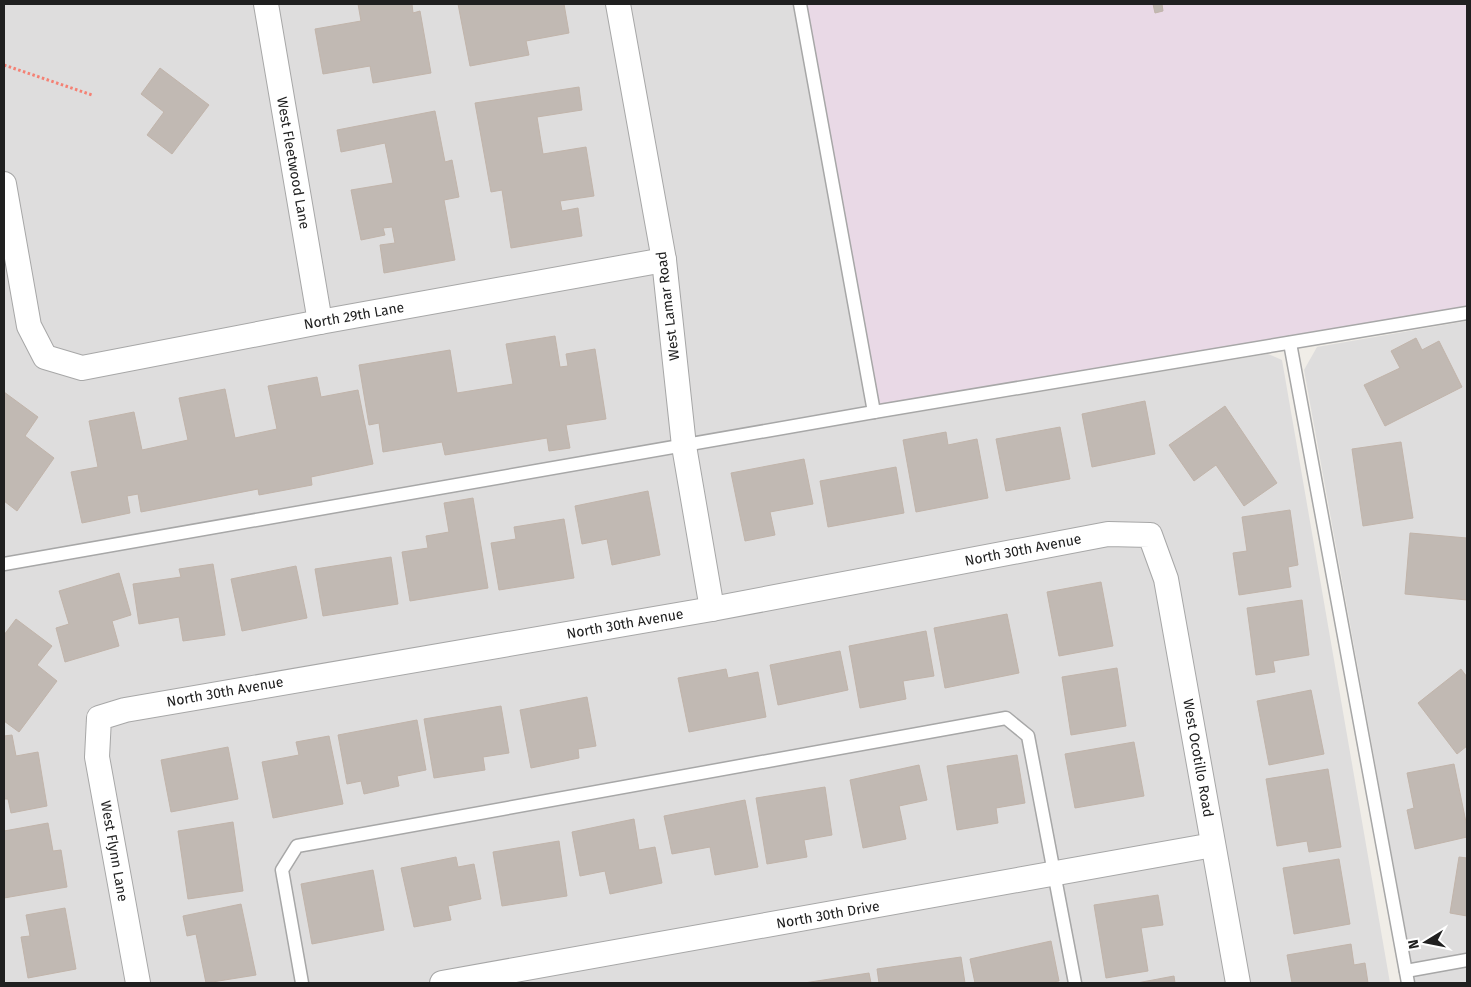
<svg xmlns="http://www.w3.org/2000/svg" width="1471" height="987" font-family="'Fira Sans',sans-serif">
<rect width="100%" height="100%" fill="#f0ede7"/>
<!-- residential -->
<g fill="#dedddd">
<path d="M 4,4 L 800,4 L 874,412 L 35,559 L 1268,354 L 1282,360 L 1390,983 L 4,983 Z"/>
<path d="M 1467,321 L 1467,983 L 1415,983 L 1304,370 L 1317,347 Z"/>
</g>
<!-- industrial -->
<path fill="#e9d9e6" d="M 800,4 L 1467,4 L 1467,313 L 874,412 Z"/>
<!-- building -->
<g fill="#c1b9b3" stroke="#c1b4aa">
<path d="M 358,4 L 412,4 L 413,13 L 420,11 L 431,73 L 373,83 L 370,66 L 323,74 L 315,29 L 361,21 Z"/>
<path d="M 458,4 L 564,4 L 569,33 L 526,41 L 529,55 L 470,66 Z"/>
<path d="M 1153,4 L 1162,4 L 1163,11 L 1155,13 Z"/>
<path d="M 160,68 L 209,105 L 172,154 L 147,135 L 164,112 L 141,94 Z"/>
<path d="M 579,87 L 582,110 L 537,117 L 543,154 L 586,147 L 594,196 L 560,201 L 562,211 L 578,208 L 582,236 L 511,248 L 502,190 L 491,192 L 475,103 Z"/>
<path d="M 435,111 L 445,162 L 452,160 L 459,197 L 444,200 L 455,260 L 384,273 L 380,245 L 395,243 L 392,227 L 383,228 L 385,235 L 361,240 L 351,190 L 393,183 L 385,143 L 341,152 L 337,130 Z"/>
<path d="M 555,336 L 560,367 L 568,366 L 566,354 L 595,349 L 606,419 L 566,425 L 570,448 L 549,451 L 547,438 L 445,455 L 442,442 L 383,452 L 379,423 L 369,425 L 359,365 L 450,350 L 457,393 L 513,384 L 506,344 Z"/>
<path d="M 1416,338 L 1422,350 L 1439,341 L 1462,387 L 1385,426 L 1364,385 L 1400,368 L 1391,351 Z"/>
<path d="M 317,377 L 321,397 L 358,390 L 373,464 L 311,477 L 312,485 L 259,495 L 258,489 L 141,512 L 138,494 L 127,496 L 130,513 L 82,523 L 71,472 L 98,467 L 89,421 L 134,412 L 142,450 L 188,440 L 179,398 L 225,389 L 235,438 L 277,429 L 268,386 Z"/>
<path d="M 4,392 L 38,417 L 25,436 L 54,458 L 17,511 L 4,501 Z"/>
<path d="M 1145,401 L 1155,454 L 1092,467 L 1082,414 Z"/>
<path d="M 1225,406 L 1277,483 L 1244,506 L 1216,465 L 1194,481 L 1169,445 Z"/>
<path d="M 1060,427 L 1070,479 L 1006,491 L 996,439 Z"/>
<path d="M 946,432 L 948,445 L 977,439 L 988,498 L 916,512 L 903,440 Z"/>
<path d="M 1401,442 L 1413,518 L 1363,526 L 1352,449 Z"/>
<path d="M 804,459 L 813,504 L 770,512 L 775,535 L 745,541 L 731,473 Z"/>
<path d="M 896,467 L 904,513 L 828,527 L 820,481 Z"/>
<path d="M 648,491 L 660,555 L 612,565 L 607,539 L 582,544 L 575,506 Z"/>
<path d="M 473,498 L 488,588 L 410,601 L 402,552 L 428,548 L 426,536 L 449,532 L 444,503 Z"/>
<path d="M 1290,510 L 1298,565 L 1288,567 L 1291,587 L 1239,595 L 1233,553 L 1247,551 L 1242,517 Z"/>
<path d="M 564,519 L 574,578 L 499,590 L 491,543 L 516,539 L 514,527 Z"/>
<path d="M 1410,533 L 1467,538 L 1467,600 L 1405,594 Z"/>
<path d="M 391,557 L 398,604 L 323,616 L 315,569 Z"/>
<path d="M 213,564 L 225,635 L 183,641 L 179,617 L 139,624 L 133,584 L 181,577 L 179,569 Z"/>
<path d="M 296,566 L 307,618 L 242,631 L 231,579 Z"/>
<path d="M 119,573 L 131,615 L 112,621 L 119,646 L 65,662 L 56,628 L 69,624 L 59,591 Z"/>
<path d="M 1101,582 L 1113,646 L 1059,656 L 1047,592 Z"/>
<path d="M 1302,600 L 1309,655 L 1273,661 L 1275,672 L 1256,675 L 1247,608 Z"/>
<path d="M 1007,614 L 1019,673 L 945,688 L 934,628 Z"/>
<path d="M 16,619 L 52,646 L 37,665 L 57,681 L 19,732 L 4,721 L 4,635 Z"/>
<path d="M 926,631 L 934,676 L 903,681 L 906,699 L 860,708 L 849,646 Z"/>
<path d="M 840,651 L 848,690 L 778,705 L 770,665 Z"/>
<path d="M 1117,668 L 1126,726 L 1071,735 L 1062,677 Z"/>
<path d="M 726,669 L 728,678 L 758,672 L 766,717 L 689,732 L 678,678 Z"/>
<path d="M 1461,669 L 1467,677 L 1467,746 L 1457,754 L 1418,703 Z"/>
<path d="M 1311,690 L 1324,754 L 1269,765 L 1257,701 Z"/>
<path d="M 587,697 L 596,746 L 578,749 L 579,758 L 531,768 L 520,710 Z"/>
<path d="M 501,706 L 509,753 L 483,757 L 485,770 L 434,778 L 424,719 Z"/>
<path d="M 417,720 L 426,770 L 397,776 L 399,786 L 364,794 L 361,781 L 347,784 L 338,735 Z"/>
<path d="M 12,735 L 16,756 L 38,752 L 47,806 L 11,813 L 8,799 L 4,799 L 4,736 Z"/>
<path d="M 329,736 L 343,804 L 273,818 L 262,762 L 299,755 L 296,742 Z"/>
<path d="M 1134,742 L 1144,796 L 1075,808 L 1065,754 Z"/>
<path d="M 228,747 L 238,799 L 171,812 L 161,760 Z"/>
<path d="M 1017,755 L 1025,803 L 996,808 L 998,823 L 957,830 L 947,766 Z"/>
<path d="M 1454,764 L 1467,827 L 1467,837 L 1415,849 L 1407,810 L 1414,808 L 1407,773 Z"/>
<path d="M 919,765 L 927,800 L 899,806 L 906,839 L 863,848 L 850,780 Z"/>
<path d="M 1328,769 L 1341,847 L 1309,852 L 1307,841 L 1277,846 L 1266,779 Z"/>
<path d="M 825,787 L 832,835 L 804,840 L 807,857 L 767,864 L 756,798 Z"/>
<path d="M 745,800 L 758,867 L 715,875 L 710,847 L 672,854 L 664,816 Z"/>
<path d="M 634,819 L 639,850 L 655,847 L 662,883 L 610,894 L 605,871 L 580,876 L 572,832 Z"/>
<path d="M 233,822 L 243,891 L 188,899 L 178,831 Z"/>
<path d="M 48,823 L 53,851 L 61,850 L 67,887 L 4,898 L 4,831 Z"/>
<path d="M 559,841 L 567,896 L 502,906 L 493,852 Z"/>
<path d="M 456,857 L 458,867 L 474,864 L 481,899 L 448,906 L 451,920 L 414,927 L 401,868 Z"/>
<path d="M 1459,857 L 1467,858 L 1467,916 L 1450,913 Z"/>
<path d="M 1339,859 L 1350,924 L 1294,934 L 1283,868 Z"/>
<path d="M 373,870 L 384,930 L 312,944 L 301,884 Z"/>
<path d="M 1158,895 L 1163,925 L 1141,928 L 1148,971 L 1106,978 L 1094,905 Z"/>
<path d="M 241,904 L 256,975 L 206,983 L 196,934 L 187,936 L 183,916 Z"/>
<path d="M 65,908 L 76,969 L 28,978 L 21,937 L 30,936 L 26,915 Z"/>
<path d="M 1051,941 L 1059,981 L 1046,983 L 975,983 L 970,959 Z"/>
<path d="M 1351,944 L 1354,965 L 1365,963 L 1368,983 L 1292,983 L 1287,955 Z"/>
<path d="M 961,957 L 965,983 L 879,983 L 877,969 Z"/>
<path d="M 869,973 L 871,983 L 804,983 Z"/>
<path d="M 1174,976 L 1175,983 L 1137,983 Z"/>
</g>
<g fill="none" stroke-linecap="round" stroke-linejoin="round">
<defs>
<g id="lane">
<path d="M 800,4 L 874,412"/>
<path d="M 1290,343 L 1408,983"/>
<path d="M 4,564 L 874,412 L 1467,313"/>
<path d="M 1406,971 L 1467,960"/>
<path d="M 302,983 L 282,870 L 297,846 L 1006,718 L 1028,736 L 1075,983"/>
</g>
<g id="street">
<path d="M 266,4 L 320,322"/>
<path d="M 618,4 L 664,260 L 684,446 L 712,609"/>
<path d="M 4,184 L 29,326 L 45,357 L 82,368 L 320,322 L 664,260"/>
<path d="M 138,983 L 97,757 L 99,718 L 125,710 L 712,609 L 1108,534 L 1150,535 L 1166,579 L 1238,983"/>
<path d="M 442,983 L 1213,845"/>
</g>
</defs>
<!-- lane casing -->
<use href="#lane" stroke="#a7a7a7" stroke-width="15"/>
<!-- street casing -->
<use href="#street" stroke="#a7a7a7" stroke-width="26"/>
<!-- path -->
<path stroke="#f48174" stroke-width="3" stroke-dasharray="2.5 2.5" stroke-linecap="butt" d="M 4,65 L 92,95"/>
<!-- lane -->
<use href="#lane" stroke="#fff" stroke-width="12"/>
<!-- street -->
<use href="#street" stroke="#fff" stroke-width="24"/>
</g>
<g text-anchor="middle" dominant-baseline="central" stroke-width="4.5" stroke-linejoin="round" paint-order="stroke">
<!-- street labels -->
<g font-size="14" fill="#202020" stroke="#fff">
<text transform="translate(293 163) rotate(80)">West Fleetwood Lane</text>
<text transform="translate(668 306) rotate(-97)">West Lamar Road</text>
<text transform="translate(354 316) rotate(-10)">North 29th Lane</text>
<text transform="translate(1023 550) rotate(-11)">North 30th Avenue</text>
<text transform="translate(625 624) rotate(-10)">North 30th Avenue</text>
<text transform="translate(225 692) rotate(-10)">North 30th Avenue</text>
<text transform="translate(1198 758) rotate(80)">West Ocotillo Road</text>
<text transform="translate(114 851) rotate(80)">West Flynn Lane</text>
<text transform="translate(828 915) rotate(-10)">North 30th Drive</text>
</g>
</g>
<!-- border -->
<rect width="1471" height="987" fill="none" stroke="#202020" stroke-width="10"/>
<!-- north arrow -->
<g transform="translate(1426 942) rotate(260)" stroke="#ffffff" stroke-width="4" paint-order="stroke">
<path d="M0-4L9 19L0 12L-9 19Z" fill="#202020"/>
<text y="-8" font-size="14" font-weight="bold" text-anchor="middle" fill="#202020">N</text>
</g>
</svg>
